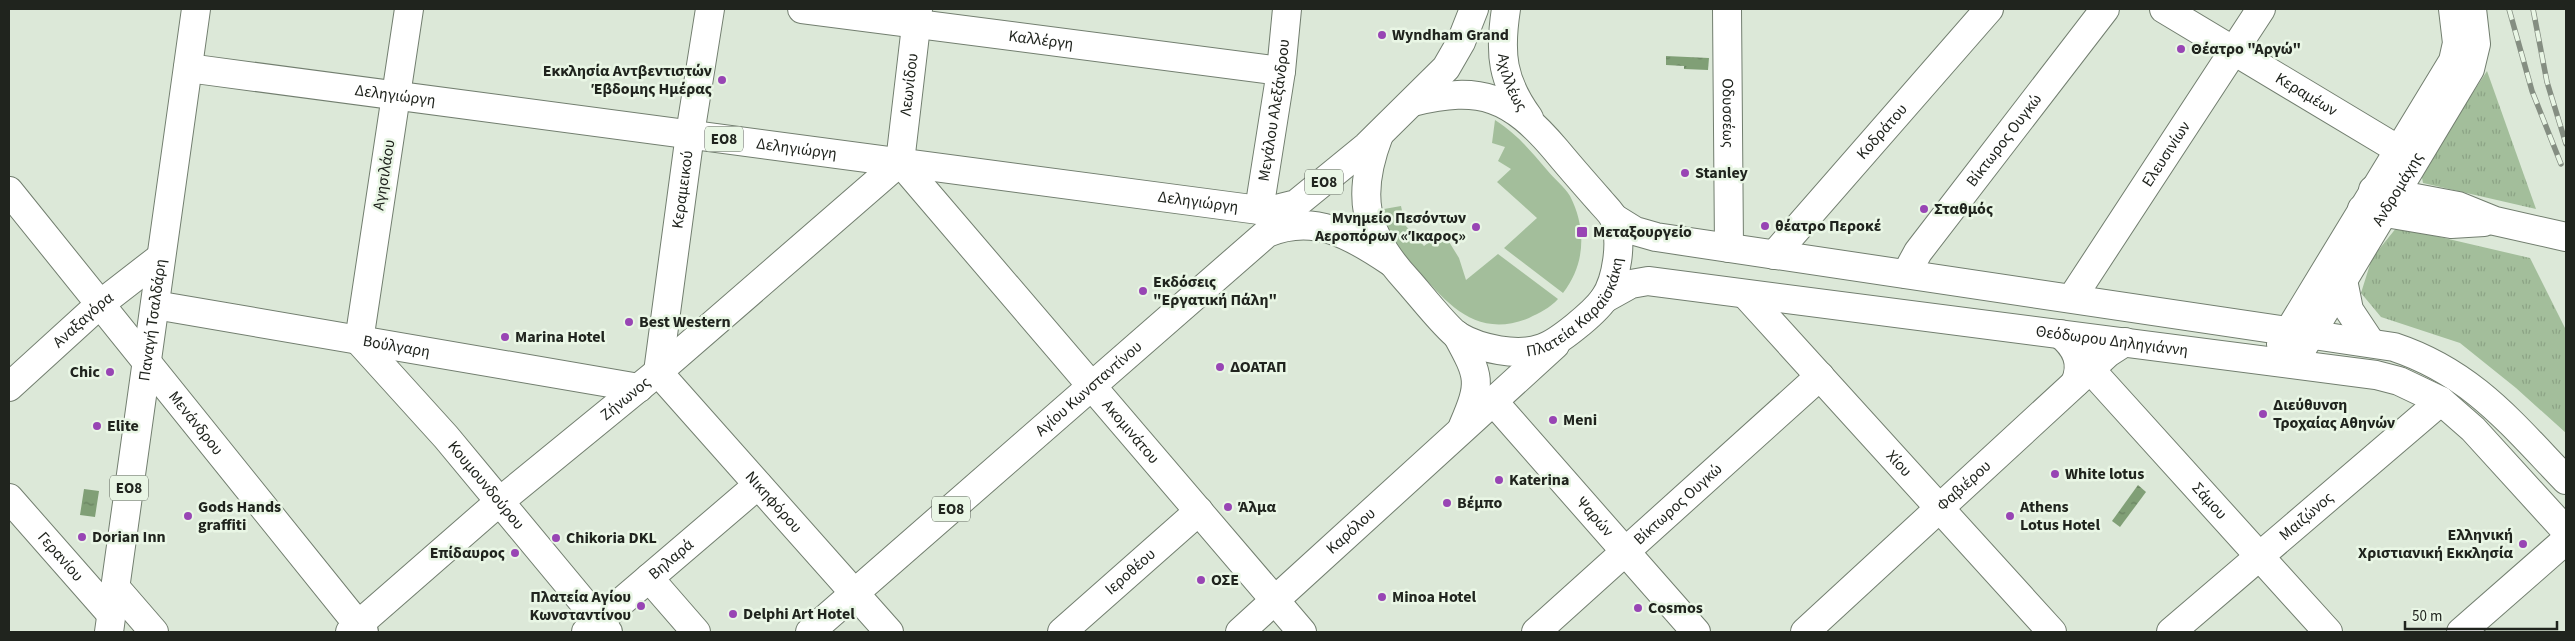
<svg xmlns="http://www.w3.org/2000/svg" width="2575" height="641" font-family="'Source Sans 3',sans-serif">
<defs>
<pattern id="park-tufts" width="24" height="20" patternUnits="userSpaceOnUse" patternTransform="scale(1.25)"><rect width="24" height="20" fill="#a3be9b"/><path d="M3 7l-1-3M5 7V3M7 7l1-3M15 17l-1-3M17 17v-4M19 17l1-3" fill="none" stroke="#8ca385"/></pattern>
<pattern id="water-ripples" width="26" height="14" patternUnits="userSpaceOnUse" patternTransform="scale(1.25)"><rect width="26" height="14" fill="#809f76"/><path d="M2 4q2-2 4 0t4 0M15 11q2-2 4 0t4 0" fill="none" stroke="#688160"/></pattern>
</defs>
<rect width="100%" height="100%" fill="#dce8d8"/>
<!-- green -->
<g fill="#a3be9b">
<path d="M 1495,120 C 1519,136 1529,149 1547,170 C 1554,179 1565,187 1570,196 C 1587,229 1585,265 1563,293 L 1504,248 L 1537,218 L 1497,182 L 1511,169 L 1498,161 L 1505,147 L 1492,143 Z"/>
<path d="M 1401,206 L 1405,225 L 1424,246 L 1443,232 L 1459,258 L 1466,280 L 1498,254 L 1558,299 C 1550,308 1539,313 1529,318 C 1477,339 1448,305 1416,268 C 1407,258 1396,248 1390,235 C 1386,227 1385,217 1384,209 Z"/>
</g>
<!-- park -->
<g fill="url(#park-tufts)">
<path d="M 2487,71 L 2536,209 L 2423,183 L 2421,172 Z"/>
<path d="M 2397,227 L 2530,258 L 2566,330 L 2566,433 L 2516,388 L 2460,343 L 2381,317 L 2361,293 L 2372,258 Z"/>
</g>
<!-- water -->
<g fill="url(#water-ripples)">
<path d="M 1666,56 L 1709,58 L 1708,70 L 1684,69 L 1684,66 L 1666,65 Z"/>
<path d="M 2138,485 L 2146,492 L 2120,527 L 2112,521 Z"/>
<path d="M 84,489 L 99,491 L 95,517 L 80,515 Z"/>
</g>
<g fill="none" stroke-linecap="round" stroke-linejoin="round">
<defs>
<g id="minor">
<path id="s1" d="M 409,9 L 359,341 L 446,437 L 608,632"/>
<path id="s2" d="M 802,9 L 1281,71"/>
<path id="s3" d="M 1727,9 L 1729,248"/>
<path id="s4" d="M 2164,9 L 2399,150"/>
<path id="s5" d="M 900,162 L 1302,632"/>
<path id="s6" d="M 900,162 L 918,9"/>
<path d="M 2373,190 L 2458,206 L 2495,221 L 2566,237"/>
<path id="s7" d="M 9,191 L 364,632"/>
<path d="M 2362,209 L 2451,224 L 2484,222"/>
<path id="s8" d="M 1259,210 L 1281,71 L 1287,9"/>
<path id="s9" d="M 1774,255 L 1989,9"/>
<path id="s10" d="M 1906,274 L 1918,252 L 2105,9"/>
<path id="s11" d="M 1745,294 L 2052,632"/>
<path id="s12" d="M 2072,298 L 2261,9"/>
<path id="s13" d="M 155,305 L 639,388"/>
<path id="s14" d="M 2090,369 L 2328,632"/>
<path id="s15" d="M 658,372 L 690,134 L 710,9"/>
<path id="s16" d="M 658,372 L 889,632"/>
<path id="s17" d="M 9,387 L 99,305 L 161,257"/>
<path id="s18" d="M 1493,401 L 1696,632"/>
<path id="s19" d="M 9,498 L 111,614"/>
<path d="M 649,578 L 696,632"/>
<path d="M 115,587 L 154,632"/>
<path id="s20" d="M 350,632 L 499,502 L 658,372 L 900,162"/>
<path id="s21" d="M 586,632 L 758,485"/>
<path id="s22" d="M 1062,632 L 1199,511"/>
<path id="s23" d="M 1536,632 L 1820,376"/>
<path id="s24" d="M 1805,632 L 2108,353 L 2125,342"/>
<path id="s25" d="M 2171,632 L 2441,401"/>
<path d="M 2461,632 L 2566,540"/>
</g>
<g id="major">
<path id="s26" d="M 1506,9 C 1499,54 1502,81 1529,118"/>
<path id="s27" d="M 188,68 L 1259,210 L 1276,209 L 1296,204 L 1367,146 L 1446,68 L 1461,42 L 1474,9"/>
<path id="s28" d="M 1379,135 C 1356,195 1363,232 1407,280 C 1418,292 1446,328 1458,336 C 1480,349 1518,357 1542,348 C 1558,343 1594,313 1604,299 C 1617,280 1623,240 1614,219 C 1612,213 1604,206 1600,201 C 1585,184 1570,167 1556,150 C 1511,97 1481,85 1413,102"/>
<path d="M 1614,218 L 1635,231 L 1656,237 L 2394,347 C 2472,373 2511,423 2566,480"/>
<path d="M 2343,280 L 2349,310 L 2371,343"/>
<path id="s29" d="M 1604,299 L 1631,284 L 1648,281 L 2376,375 L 2399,381 L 2441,401 L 2473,429 L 2566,531"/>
<path d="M 2060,334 C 2076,347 2084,363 2075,383"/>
<path d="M 1457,335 C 1480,377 1482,382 1463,426"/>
<path d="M 2281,344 L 2453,61 L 2457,43 L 2453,9"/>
<path id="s30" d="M 2303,347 L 2470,69 L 2476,44 L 2472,9"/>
<path id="s31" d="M 109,632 L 196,9"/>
<path id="s32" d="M 810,632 L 1267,233 C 1314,213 1351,235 1391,262"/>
<path id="s33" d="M 1240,632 L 1555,345"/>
</g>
</defs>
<!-- minor casing -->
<use href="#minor" stroke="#727e6f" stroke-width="30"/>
<!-- major casing -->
<use href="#major" stroke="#727e6f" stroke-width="30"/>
<!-- minor -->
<use href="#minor" stroke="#fff" stroke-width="28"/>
<!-- major -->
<use href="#major" stroke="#fff" stroke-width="28"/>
<defs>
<g id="rail">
<path d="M 2509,9 L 2532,91 L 2561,164"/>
<path d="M 2533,9 L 2547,82 L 2566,144"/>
</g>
</defs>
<!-- rail casing -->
<use href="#rail" stroke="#858e82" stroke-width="5.5"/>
<!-- rail -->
<use href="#rail" stroke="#e9f6e5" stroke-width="4" stroke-dasharray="11" stroke-linecap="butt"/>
</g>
<!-- markers -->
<g fill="#9845b4" stroke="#e9f6e5" stroke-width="2">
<circle cx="1382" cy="35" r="5"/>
<circle cx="2181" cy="49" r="5"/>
<circle cx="722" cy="80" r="5"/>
<circle cx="1685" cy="173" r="5"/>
<circle cx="1924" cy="209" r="5"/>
<circle cx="1765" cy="226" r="5"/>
<circle cx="1476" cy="227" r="5"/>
<rect x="1576" y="226" width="12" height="12" rx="2.5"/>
<circle cx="1143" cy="291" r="5"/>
<circle cx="629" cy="322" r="5"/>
<circle cx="505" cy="337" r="5"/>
<circle cx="1220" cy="367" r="5"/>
<circle cx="110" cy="372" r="5"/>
<circle cx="2263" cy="414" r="5"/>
<circle cx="1553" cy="420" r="5"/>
<circle cx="97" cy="426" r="5"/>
<circle cx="2055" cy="474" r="5"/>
<circle cx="1499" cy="480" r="5"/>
<circle cx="1447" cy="503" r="5"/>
<circle cx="1228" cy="507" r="5"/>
<circle cx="188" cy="516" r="5"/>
<circle cx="2010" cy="516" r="5"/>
<circle cx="82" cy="537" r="5"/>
<circle cx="556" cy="538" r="5"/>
<circle cx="2523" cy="544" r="5"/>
<circle cx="515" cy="553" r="5"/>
<circle cx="1201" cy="580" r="5"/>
<circle cx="1382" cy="597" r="5"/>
<circle cx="641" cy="606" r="5"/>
<circle cx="1638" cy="608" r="5"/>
<circle cx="733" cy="614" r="5"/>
</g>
<g text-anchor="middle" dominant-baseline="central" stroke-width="5" stroke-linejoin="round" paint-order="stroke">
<!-- shield labels -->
<g fill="#e9f6e5" stroke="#5c635a" stroke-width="1">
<rect x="705" y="126.5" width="38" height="25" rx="4"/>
<rect x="1305" y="169.5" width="38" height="25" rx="4"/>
<rect x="110" y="475.5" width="38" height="25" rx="4"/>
<rect x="932" y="496.5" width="38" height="25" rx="4"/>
</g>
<g font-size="15" font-weight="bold" fill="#20241e">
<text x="724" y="139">ΕΟ8</text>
<text x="1324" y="182">ΕΟ8</text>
<text x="129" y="488">ΕΟ8</text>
<text x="951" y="509">ΕΟ8</text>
</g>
<!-- poi labels -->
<g font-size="16" font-weight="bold" fill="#20241e" stroke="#e9f6e5" text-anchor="start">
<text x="1392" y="35">Wyndham Grand</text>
<text x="2191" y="49">Θέατρο "Αργώ"</text>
<text x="712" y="71" text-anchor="end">Εκκλησία Αντβεντιστών<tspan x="712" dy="18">Έβδομης Ημέρας</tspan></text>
<text x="1695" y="173">Stanley</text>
<text x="1934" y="209">Σταθμός</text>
<text x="1466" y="218" text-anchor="end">Μνημείο Πεσόντων<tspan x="1466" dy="18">Αεροπόρων «Ίκαρος»</tspan></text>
<text x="1775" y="226">θέατρο Περοκέ</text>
<text x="1593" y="232">Μεταξουργείο</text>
<text x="1153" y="282">Εκδόσεις<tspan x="1153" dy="18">"Εργατική Πάλη"</tspan></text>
<text x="639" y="322">Best Western</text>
<text x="515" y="337">Marina Hotel</text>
<text x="1230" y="367">ΔΟΑΤΑΠ</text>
<text x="100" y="372" text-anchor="end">Chic</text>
<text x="2273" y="405">Διεύθυνση<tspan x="2273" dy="18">Τροχαίας Αθηνών</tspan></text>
<text x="1563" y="420">Meni</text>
<text x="107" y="426">Elite</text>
<text x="2065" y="474">White lotus</text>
<text x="1509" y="480">Katerina</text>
<text x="1457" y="503">Βέμπο</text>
<text x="198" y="507">Gods Hands<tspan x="198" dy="18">graffiti</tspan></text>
<text x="1238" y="507">Άλμα</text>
<text x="2020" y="507">Athens<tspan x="2020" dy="18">Lotus Hotel</tspan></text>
<text x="2513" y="535" text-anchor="end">Ελληνική<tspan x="2513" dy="18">Χριστιανική Εκκλησία</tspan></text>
<text x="92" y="537">Dorian Inn</text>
<text x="566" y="538">Chikoria DKL</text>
<text x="505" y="553" text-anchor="end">Επίδαυρος</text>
<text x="1211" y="580">ΟΣΕ</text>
<text x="631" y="597" text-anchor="end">Πλατεία Αγίου<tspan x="631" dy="18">Κωνσταντίνου</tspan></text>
<text x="1392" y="597">Minoa Hotel</text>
<text x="1648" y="608">Cosmos</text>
<text x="743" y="614">Delphi Art Hotel</text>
</g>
<!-- street labels -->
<g font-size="16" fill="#20241e" stroke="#e9f6e5">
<text stroke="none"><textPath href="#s2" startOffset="241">Καλλέργη</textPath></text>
<text stroke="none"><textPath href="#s26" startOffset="75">Αχιλλέως</textPath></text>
<text stroke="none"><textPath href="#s6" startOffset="78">Λεωνίδου</textPath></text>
<text stroke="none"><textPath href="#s27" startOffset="209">Δεληγιώργη</textPath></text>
<text stroke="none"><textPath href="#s4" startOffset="166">Κεραμέων</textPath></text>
<text stroke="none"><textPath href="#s8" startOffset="101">Μεγάλου Αλεξάνδρου</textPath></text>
<text stroke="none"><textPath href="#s3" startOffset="104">Οδυσσέως</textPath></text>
<text stroke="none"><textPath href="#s9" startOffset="164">Κοδράτου</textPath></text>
<text stroke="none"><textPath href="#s10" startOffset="166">Βίκτωρος Ουγκώ</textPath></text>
<text stroke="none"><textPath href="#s27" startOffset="614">Δεληγιώργη</textPath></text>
<text stroke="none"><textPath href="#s12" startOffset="172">Ελευσινίων</textPath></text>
<text transform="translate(384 175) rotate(-81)">Αγησιλάου</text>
<text stroke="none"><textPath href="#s15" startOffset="184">Κεραμεικού</textPath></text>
<text stroke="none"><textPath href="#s30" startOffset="184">Ανδρομάχης</textPath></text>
<text stroke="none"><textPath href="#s27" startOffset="1019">Δεληγιώργη</textPath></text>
<text stroke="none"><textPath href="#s28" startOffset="375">Πλατεία Καραϊσκάκη</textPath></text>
<text stroke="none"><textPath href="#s17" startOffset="100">Αναξαγόρα</textPath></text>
<text stroke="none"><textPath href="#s31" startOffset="315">Παναγή Τσαλδάρη</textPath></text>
<text stroke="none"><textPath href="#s29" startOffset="516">Θεόδωρου Δηληγιάννη</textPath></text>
<text stroke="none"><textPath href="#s13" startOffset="245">Βούλγαρη</textPath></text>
<text stroke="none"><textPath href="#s32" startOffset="370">Αγίου Κωνσταντίνου</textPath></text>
<text stroke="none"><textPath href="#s20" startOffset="361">Ζήνωνος</textPath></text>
<text stroke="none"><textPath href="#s7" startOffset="298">Μενάνδρου</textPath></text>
<text stroke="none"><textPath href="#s5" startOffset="355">Ακομινάτου</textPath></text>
<text stroke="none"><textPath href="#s11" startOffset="229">Χίου</textPath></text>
<text stroke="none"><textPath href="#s1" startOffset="528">Κουμουνδούρου</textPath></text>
<text stroke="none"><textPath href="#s24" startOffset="216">Φαβιέρου</textPath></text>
<text stroke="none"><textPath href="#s14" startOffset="178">Σάμου</textPath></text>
<text stroke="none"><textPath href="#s16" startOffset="174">Νικηφόρου</textPath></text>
<text stroke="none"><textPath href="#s23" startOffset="191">Βίκτωρος Ουγκώ</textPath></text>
<text stroke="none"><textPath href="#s18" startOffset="154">Ψαρών</textPath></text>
<text stroke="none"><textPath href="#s25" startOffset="178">Μαιζώνος</textPath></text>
<text stroke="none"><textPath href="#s33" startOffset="150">Καρόλου</textPath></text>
<text stroke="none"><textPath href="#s19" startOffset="78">Γερανίου</textPath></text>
<text stroke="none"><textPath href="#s21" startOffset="112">Βηλαρά</textPath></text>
<text stroke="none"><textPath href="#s22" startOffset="91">Ιεροθέου</textPath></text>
</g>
</g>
<!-- border -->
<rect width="2575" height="641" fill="none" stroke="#20241e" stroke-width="20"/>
<!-- scale -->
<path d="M2405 621v8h152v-8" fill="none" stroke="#20241e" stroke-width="2.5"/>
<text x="2412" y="621" font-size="15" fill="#20241e" stroke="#e9f6e5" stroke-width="4" paint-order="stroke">50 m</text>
</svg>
